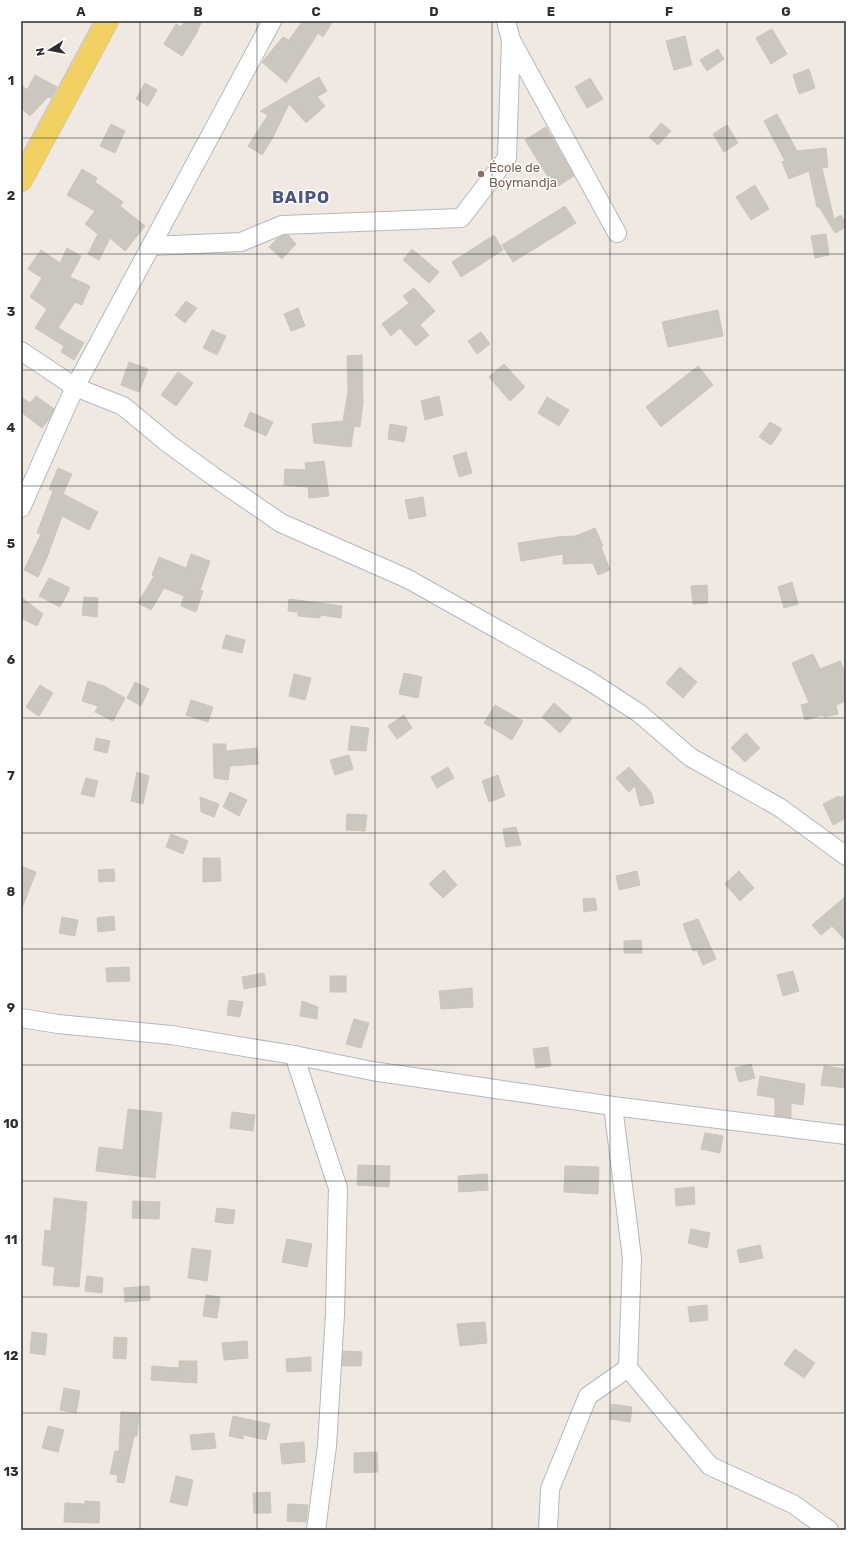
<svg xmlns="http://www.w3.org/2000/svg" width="867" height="1551" font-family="Rubik,sans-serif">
<rect width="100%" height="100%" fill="#efe9e1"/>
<!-- building -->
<g fill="#cbc7bf" stroke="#cbc5ba">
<path d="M 185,21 L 202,21 L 195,36 L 182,56 L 164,44 L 176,24 L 181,27 Z"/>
<path d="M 300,21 L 333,21 L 323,37 L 318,33 L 286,83 L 262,62 L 283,37 L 289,40 L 302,22 Z"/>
<path d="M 772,29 L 787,54 L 771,64 L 756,38 Z"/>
<path d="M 685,36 L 692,65 L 674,70 L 666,41 Z"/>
<path d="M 718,49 L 724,59 L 707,71 L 700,60 Z"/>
<path d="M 809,69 L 815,88 L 799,94 L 793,75 Z"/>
<path d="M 35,75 L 57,87 L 51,98 L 48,97 L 30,116 L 21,108 L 21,84 L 27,90 Z"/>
<path d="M 319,77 L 327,91 L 317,97 L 325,106 L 306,123 L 289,104 L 273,137 L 262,155 L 248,146 L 268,115 L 260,111 Z"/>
<path d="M 590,78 L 603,99 L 587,108 L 575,87 Z"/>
<path d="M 145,83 L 157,90 L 148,106 L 136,99 Z"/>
<path d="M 777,114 L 797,151 L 826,148 L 828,167 L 822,168 L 834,219 L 841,215 L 846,223 L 846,227 L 835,233 L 819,207 L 817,207 L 809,171 L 789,179 L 782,162 L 785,161 L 764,121 Z"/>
<path d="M 661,123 L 671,131 L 658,145 L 649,137 Z"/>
<path d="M 111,124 L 125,131 L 115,153 L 100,146 Z"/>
<path d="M 727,125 L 738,143 L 724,152 L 713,134 Z"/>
<path d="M 546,127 L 574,176 L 555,188 L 525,140 Z"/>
<path d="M 82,169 L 97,178 L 95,182 L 123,202 L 120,206 L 145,226 L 125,251 L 110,238 L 99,260 L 88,254 L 98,234 L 85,224 L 95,211 L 67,195 Z"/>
<path d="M 755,185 L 769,209 L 751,220 L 736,197 Z"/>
<path d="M 565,206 L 576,223 L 513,262 L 502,245 Z"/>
<path d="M 826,234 L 829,255 L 815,258 L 811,236 Z"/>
<path d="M 284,235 L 288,235 L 296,244 L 282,259 L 269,247 L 278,238 Z"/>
<path d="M 494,235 L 503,250 L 461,277 L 452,262 Z"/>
<path d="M 67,248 L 81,256 L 70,277 L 90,286 L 82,305 L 75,302 L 58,328 L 84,343 L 74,360 L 61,352 L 64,346 L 35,328 L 47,309 L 30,297 L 42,278 L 28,269 L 41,250 L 60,263 Z"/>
<path d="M 412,249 L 439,272 L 429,283 L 403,260 Z"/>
<path d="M 414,288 L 435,311 L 420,325 L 429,335 L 416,346 L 400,328 L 391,336 L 382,324 L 409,303 L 403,296 Z"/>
<path d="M 186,301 L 197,308 L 185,323 L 175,315 Z"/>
<path d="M 298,308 L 305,326 L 291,331 L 284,314 Z"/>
<path d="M 718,310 L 723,336 L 668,347 L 662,322 Z"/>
<path d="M 212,330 L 226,336 L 217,355 L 203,348 Z"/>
<path d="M 481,332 L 490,344 L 477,354 L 468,341 Z"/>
<path d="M 362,355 L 363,402 L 360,427 L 354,426 L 351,447 L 314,443 L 312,424 L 343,421 L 348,391 L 347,356 Z"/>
<path d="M 129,362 L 148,369 L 139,392 L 121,385 Z"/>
<path d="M 504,364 L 525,387 L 510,401 L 489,377 Z"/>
<path d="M 698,366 L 713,385 L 661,427 L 646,407 Z"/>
<path d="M 178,372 L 193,383 L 176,406 L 161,395 Z"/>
<path d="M 36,396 L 54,409 L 50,418 L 42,428 L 21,412 L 21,397 L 30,403 Z"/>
<path d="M 439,396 L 443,415 L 425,420 L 421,401 Z"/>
<path d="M 547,397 L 569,410 L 559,426 L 538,413 Z"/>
<path d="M 250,412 L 273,422 L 266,436 L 244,426 Z"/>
<path d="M 770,422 L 782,429 L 771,445 L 759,437 Z"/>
<path d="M 390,424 L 407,427 L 404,442 L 388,439 Z"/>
<path d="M 466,452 L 472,473 L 459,477 L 453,456 Z"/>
<path d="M 324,461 L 329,496 L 309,498 L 308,487 L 284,485 L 285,469 L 306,470 L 305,463 Z"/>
<path d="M 58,468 L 72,474 L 63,494 L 98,512 L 89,530 L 62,516 L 46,560 L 38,577 L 24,570 L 41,534 L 37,533 L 53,491 L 49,489 Z"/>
<path d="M 423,497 L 426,516 L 409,519 L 405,500 Z"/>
<path d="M 595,528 L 603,546 L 601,547 L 610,570 L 598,575 L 593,563 L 563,564 L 563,554 L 521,561 L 518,543 L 558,537 L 576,536 Z"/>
<path d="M 191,554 L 210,561 L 200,590 L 203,591 L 196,612 L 181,606 L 184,596 L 164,588 L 151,610 L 138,603 L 154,576 L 152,575 L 159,557 L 186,568 Z"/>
<path d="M 49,578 L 70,588 L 60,607 L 39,596 Z"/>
<path d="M 792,582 L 798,604 L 784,608 L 778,587 Z"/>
<path d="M 707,585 L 708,603 L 693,604 L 691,586 Z"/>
<path d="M 21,597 L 43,614 L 37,626 L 21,618 Z"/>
<path d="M 84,597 L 98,598 L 97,617 L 82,615 Z"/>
<path d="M 289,599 L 342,606 L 341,618 L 320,615 L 320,618 L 298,616 L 298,612 L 288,611 Z"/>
<path d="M 226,635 L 245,640 L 242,653 L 222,648 Z"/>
<path d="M 813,654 L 820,669 L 840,661 L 846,674 L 846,701 L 836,705 L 838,714 L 824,717 L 823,715 L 805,720 L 801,705 L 809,703 L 792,663 Z"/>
<path d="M 680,667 L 697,682 L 683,698 L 666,683 Z"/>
<path d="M 404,673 L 422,677 L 418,698 L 399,694 Z"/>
<path d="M 294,674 L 311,678 L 305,700 L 289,696 Z"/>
<path d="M 88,681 L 104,686 L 125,698 L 113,721 L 95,712 L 98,706 L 82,701 Z"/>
<path d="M 135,682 L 149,689 L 141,706 L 127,698 Z"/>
<path d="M 40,685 L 53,693 L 39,716 L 26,707 Z"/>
<path d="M 191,700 L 213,707 L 208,722 L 186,715 Z"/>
<path d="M 554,703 L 572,719 L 560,733 L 542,717 Z"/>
<path d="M 495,705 L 523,721 L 512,740 L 484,723 Z"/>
<path d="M 404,715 L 412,728 L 397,739 L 388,726 Z"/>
<path d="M 351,726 L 369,728 L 366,751 L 348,750 Z"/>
<path d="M 746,733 L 760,748 L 745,762 L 731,748 Z"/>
<path d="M 96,738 L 110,741 L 107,753 L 94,750 Z"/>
<path d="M 213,744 L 226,744 L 226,751 L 257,748 L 258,764 L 230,766 L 228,780 L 214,778 Z"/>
<path d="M 349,755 L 353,769 L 335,775 L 330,760 Z"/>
<path d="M 448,767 L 454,778 L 437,788 L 431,777 Z"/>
<path d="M 629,767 L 651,792 L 654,803 L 640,806 L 635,786 L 629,792 L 616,778 Z"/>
<path d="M 137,772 L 149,776 L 143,804 L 131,801 Z"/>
<path d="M 498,775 L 505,796 L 489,802 L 482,781 Z"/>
<path d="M 86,778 L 98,781 L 94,797 L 81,794 Z"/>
<path d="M 230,792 L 247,800 L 239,816 L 223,807 Z"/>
<path d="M 846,795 L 846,818 L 833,825 L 823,804 L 839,796 L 840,798 Z"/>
<path d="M 200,797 L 219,804 L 214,817 L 201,812 Z"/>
<path d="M 347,814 L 367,815 L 365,831 L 346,830 Z"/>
<path d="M 516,827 L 521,845 L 506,847 L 503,829 Z"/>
<path d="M 171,834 L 188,841 L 183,854 L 166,847 Z"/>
<path d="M 203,858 L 220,858 L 221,881 L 203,882 Z"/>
<path d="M 21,866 L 36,872 L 22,908 L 21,908 Z"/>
<path d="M 114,869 L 115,881 L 99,882 L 98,870 Z"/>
<path d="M 444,870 L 457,885 L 443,898 L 429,884 Z"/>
<path d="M 637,871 L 640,885 L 619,890 L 616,876 Z"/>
<path d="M 739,871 L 754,888 L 740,901 L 725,884 Z"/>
<path d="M 846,896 L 846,941 L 832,926 L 821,935 L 812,925 Z"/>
<path d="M 595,898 L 597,910 L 584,912 L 583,899 Z"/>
<path d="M 114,916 L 115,930 L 98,932 L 97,918 Z"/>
<path d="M 62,917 L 78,920 L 75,936 L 59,933 Z"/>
<path d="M 698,919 L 716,959 L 703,965 L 697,950 L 693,951 L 683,924 Z"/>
<path d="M 641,940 L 642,953 L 624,953 L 624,941 Z"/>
<path d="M 129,967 L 130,981 L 107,982 L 106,968 Z"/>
<path d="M 793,971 L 799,991 L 783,996 L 777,975 Z"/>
<path d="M 264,973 L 266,985 L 244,989 L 242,977 Z"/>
<rect x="330" y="976" width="16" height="16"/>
<path d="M 472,988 L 473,1007 L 441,1009 L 439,991 Z"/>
<path d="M 229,1000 L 243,1002 L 240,1017 L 227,1015 Z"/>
<path d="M 302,1001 L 318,1007 L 317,1019 L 300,1016 Z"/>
<path d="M 354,1019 L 369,1023 L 361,1048 L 346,1044 Z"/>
<path d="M 548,1047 L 551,1066 L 536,1068 L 533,1049 Z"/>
<path d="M 751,1064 L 755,1078 L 739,1082 L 735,1068 Z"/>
<path d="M 824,1066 L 846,1069 L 846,1088 L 821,1085 Z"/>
<path d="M 760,1076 L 805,1084 L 803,1105 L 791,1103 L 791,1118 L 775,1116 L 775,1098 L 757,1095 Z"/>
<path d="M 128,1109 L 162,1113 L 155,1178 L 96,1171 L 99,1147 L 123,1150 Z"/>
<path d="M 232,1112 L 255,1115 L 253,1131 L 230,1128 Z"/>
<path d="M 705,1133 L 723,1136 L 720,1153 L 701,1149 Z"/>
<path d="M 358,1165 L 390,1166 L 389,1187 L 357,1185 Z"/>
<path d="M 565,1166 L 599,1167 L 598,1194 L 564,1192 Z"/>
<path d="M 487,1174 L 488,1190 L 459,1192 L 458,1176 Z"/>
<path d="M 694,1187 L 695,1204 L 676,1206 L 675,1189 Z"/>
<path d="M 54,1198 L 87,1202 L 79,1287 L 53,1285 L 55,1267 L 42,1265 L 45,1230 L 51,1231 Z"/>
<path d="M 133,1201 L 160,1202 L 159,1219 L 132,1218 Z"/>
<path d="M 217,1208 L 235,1210 L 233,1224 L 215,1222 Z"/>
<path d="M 691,1229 L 710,1233 L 707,1248 L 688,1243 Z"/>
<path d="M 287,1239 L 312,1244 L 307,1267 L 282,1262 Z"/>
<path d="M 760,1245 L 763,1258 L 740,1263 L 737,1250 Z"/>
<path d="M 192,1248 L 211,1251 L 207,1281 L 188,1278 Z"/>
<path d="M 87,1276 L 103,1278 L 102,1293 L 85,1291 Z"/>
<path d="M 149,1286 L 150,1300 L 125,1302 L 124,1288 Z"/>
<path d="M 206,1295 L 220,1297 L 217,1318 L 203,1316 Z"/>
<path d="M 707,1305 L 708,1320 L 690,1322 L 688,1307 Z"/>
<path d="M 485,1322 L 487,1343 L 460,1346 L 457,1324 Z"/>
<path d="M 32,1332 L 47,1334 L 45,1355 L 30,1353 Z"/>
<path d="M 114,1337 L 127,1338 L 126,1359 L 113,1358 Z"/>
<path d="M 247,1341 L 248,1358 L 224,1360 L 222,1343 Z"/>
<path d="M 795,1349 L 815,1363 L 804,1378 L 784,1364 Z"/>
<path d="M 343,1351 L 362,1352 L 361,1366 L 342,1366 Z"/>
<path d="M 311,1357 L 311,1371 L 287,1372 L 286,1359 Z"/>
<path d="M 179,1361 L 197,1361 L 197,1383 L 151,1380 L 152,1366 L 179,1368 Z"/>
<path d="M 64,1388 L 80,1391 L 76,1413 L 60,1410 Z"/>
<path d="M 612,1404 L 632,1407 L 630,1422 L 610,1419 Z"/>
<path d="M 121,1412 L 139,1413 L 137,1436 L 134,1436 L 124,1483 L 117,1482 L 118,1475 L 110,1474 L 115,1451 L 119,1451 Z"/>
<path d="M 233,1416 L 270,1424 L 266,1440 L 243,1435 L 243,1439 L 229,1436 Z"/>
<path d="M 48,1426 L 64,1430 L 58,1452 L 42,1448 Z"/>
<path d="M 214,1433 L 216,1448 L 192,1450 L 190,1435 Z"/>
<path d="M 304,1442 L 305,1462 L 282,1464 L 280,1444 Z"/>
<path d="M 377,1452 L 378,1472 L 354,1473 L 354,1453 Z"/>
<path d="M 176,1476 L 193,1480 L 187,1506 L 170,1502 Z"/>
<path d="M 270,1492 L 271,1513 L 254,1513 L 253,1493 Z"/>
<path d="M 85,1501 L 100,1502 L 99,1523 L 64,1522 L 65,1503 L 85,1504 Z"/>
<path d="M 288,1504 L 308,1505 L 306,1522 L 287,1521 Z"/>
</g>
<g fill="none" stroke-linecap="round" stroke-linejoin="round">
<defs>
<g id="street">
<path d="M 506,21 L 511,40 L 617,233"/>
<path d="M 152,246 L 241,242 L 282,225 L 461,218 L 507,158 L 511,40"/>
<path d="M 21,351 L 75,387 L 123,406 L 169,444 L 217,479 L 281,523 L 408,579 L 588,680 L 639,713 L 690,757 L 779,807 L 846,856"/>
<path d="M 21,508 L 75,387 L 272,21"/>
<path d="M 21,1018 L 58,1024 L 171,1035 L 294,1055 L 372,1071 L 613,1106 L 846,1135"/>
<path d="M 294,1055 L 338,1188 L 335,1314 L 327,1446 L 316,1530"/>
<path d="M 613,1106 L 632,1258 L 628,1368 L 710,1466 L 793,1504 L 829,1530"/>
<path d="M 548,1530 L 550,1489 L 588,1396 L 628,1368"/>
</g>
<path id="primary" d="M 21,180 L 107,21"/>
</defs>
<!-- street casing -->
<use href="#street" stroke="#b4b7c1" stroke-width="20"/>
<!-- primary casing -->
<use href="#primary" stroke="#c9c9c9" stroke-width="24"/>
<!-- street -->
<use href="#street" stroke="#fff" stroke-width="18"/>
<!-- primary -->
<use href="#primary" stroke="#f2d163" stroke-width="22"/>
</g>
<!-- grid -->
<path fill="none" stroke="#2e2e2e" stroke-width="1" stroke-opacity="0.55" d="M 140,21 L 140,1530M 257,21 L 257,1530M 375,21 L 375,1530M 492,21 L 492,1530M 610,21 L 610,1530M 727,21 L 727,1530M 21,138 L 846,138M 21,254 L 846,254M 21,370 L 846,370M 21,486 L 846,486M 21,602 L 846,602M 21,718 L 846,718M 21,833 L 846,833M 21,949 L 846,949M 21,1065 L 846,1065M 21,1181 L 846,1181M 21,1297 L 846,1297M 21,1413 L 846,1413"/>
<!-- markers -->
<circle fill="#8d6e63" stroke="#fff" stroke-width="1.5" cx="481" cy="174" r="4"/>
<g text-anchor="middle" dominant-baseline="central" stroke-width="3" stroke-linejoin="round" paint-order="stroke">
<!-- education labels -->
<g font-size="13" fill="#785e54" stroke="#fff" text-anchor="start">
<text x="489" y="167">École de<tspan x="489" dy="15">Boymandja</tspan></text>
</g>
<!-- district labels -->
<g font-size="17" font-weight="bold" letter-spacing="1" fill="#4d5680" stroke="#fff">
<text x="301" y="197">BAIPO</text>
</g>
</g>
<!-- border -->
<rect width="867" height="1551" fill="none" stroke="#ffffff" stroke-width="44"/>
<!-- north arrow -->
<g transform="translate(50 50) rotate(259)" stroke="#ffffff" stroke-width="3" paint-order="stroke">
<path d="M0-3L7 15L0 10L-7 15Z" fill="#2e2e2e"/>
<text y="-6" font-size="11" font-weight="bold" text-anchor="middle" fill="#2e2e2e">N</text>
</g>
<rect x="22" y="22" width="823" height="1507" fill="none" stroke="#2e2e2e" stroke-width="1.5"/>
<g font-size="13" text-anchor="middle" font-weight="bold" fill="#2e2e2e">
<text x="81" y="16">A</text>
<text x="198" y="16">B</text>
<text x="316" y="16">C</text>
<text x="434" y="16">D</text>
<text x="551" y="16">E</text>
<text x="669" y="16">F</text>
<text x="786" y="16">G</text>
<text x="11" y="85">1</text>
<text x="11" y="200">2</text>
<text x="11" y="316">3</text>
<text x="11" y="432">4</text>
<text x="11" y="548">5</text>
<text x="11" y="664">6</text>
<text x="11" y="780">7</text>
<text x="11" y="896">8</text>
<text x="11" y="1012">9</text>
<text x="11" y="1128">10</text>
<text x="11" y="1244">11</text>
<text x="11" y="1360">12</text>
<text x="11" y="1476">13</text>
</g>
</svg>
